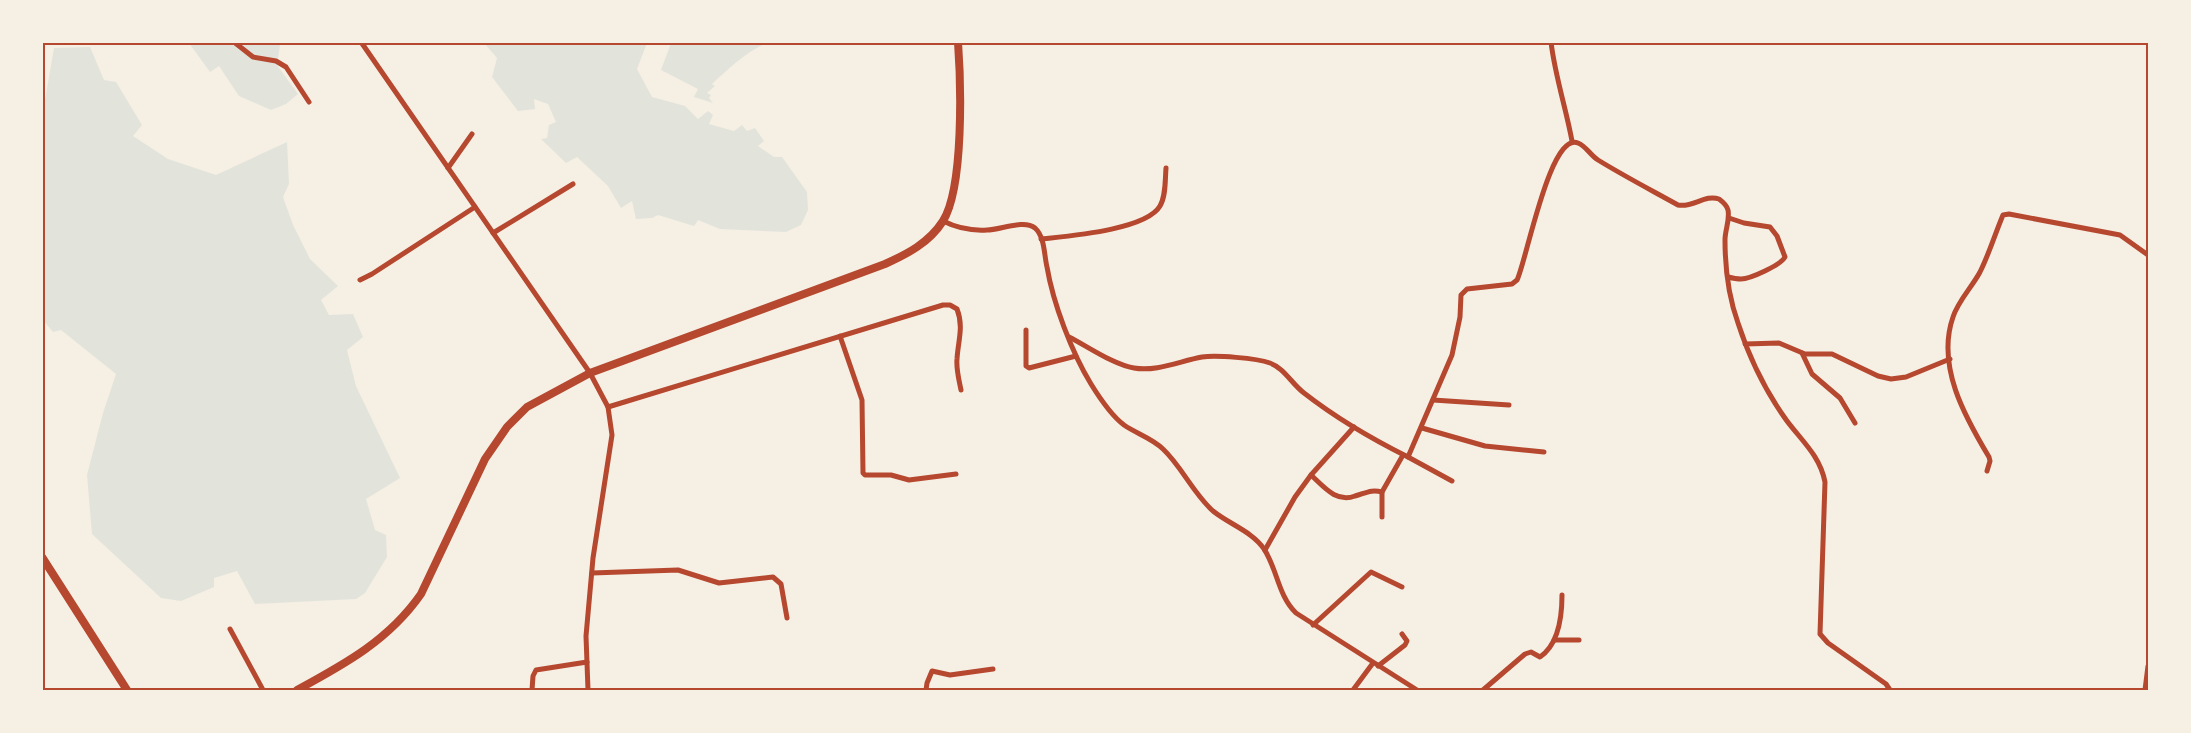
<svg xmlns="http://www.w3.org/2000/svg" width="2191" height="733" font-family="'DM Sans',sans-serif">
<rect width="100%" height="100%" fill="#f6efe4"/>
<!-- green -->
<g fill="#e2e4dc">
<path d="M 189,43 L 283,43 L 280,45 L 277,65 L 298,94 L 286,104 L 271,110 L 239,96 L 219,66 L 210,72 Z"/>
<path d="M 484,43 L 647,43 L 637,69 L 652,97 L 685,106 L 698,119 L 708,111 L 713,115 L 709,124 L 734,131 L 742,125 L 747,131 L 755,128 L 764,141 L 758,146 L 774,157 L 782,157 L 807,192 L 808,210 L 801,225 L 786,232 L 720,229 L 698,220 L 694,226 L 658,215 L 652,218 L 636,219 L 632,201 L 621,208 L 608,186 L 577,157 L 566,163 L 541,139 L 547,138 L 549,125 L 556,122 L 548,104 L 534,99 L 535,109 L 518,111 L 492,77 L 497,58 Z"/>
<path d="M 671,43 L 671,42 L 766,43 C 745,53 729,68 712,84 L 715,86 L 707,93 L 711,95 L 709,98 L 713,103 L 694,97 L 698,89 L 661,70 Z"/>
<path d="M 90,47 L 104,80 L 116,82 L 142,125 L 133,136 L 168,159 L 216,175 L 287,142 L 289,184 L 283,197 L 293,225 L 310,259 L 338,286 L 321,300 L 329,315 L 353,314 L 363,337 L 347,350 L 356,386 L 400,478 L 366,499 L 375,530 L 386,535 L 387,557 L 365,593 L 356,599 L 255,604 L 237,571 L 214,578 L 214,587 L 181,601 L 161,598 L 92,534 L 87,475 L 103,413 L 116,374 L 61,330 L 53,332 L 42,319 L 42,117 L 54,48 Z"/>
</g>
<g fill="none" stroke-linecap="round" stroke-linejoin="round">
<!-- minor -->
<g stroke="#b5482f" stroke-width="5">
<path d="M 234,42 L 253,57 L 276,61 L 286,67 L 309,102"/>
<path d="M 361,42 L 590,373 L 608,407 L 612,435 L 593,558 L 586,636 L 588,690"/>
<path d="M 1551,42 C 1555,76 1566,108 1572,141"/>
<path d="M 448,168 L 472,134"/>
<path d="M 943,221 C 957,228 971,231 987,230 C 1000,230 1024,219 1035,228 C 1045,237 1044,255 1047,267 C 1053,303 1072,353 1091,384 C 1099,397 1112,416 1124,425 C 1137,434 1152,438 1163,449 C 1182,467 1193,493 1213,511 C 1229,524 1253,532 1264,549 C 1277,568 1278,596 1296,613 L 1417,690"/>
<path d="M 493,233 L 573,184"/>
<path d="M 1041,239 C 1068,236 1146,230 1160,206 C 1166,196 1165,180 1166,168"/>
<path d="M 1728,277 C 1732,278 1737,279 1741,279 C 1750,279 1781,265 1785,257 L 1777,236 L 1770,227 L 1744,223 L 1729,218"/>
<path d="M 360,280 L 372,274 L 475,207"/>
<path d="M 1026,330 L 1026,366 L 1029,368 L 1076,356"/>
<path d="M 840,336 L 862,400 L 863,473 L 865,475 L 891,475 L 909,480 L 956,474"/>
<path d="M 1069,337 C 1087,346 1114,365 1134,368 C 1156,372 1180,361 1202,357 C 1216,355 1256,358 1270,363 C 1284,368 1292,384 1304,393 C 1336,418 1372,439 1408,457 L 1452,355 L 1460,317 L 1461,295 L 1467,289 L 1512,284 L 1517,280 C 1526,263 1550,131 1578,143 C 1586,146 1590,155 1598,160 C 1624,176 1651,190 1678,205 C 1693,208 1705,194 1719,199 C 1723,202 1727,205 1728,210 C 1730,220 1725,230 1725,240 C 1725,267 1729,298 1738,323 C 1749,357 1766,392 1787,421 C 1802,441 1820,456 1825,482 L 1820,634 L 1828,643 L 1886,684 L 1890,690"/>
<path d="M 1745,344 L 1779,343 L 1805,354 L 1832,354 L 1878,376 L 1891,379 L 1906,377 L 1950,359"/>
<path d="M 1802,353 L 1812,374 L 1840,398 L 1855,423"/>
<path d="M 1433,400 L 1509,405"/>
<path d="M 608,407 L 943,305 L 950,305 L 957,309 C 964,327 958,341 957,359 C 956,369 959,380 961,390"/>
<path d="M 1422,428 L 1485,446 L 1544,452"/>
<path d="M 1408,457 L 1452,481"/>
<path d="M 1987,471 L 1990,461 L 1989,457 C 1965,417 1936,366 1953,317 C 1958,301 1972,287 1980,272 C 1989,254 1995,234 2003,215 L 2009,214 L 2120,235 L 2148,255"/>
<path d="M 1311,475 C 1324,487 1336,503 1355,496 C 1366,493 1371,489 1382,492"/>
<path d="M 1382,517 L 1382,492 L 1403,455"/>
<path d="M 1265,550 L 1295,497 L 1311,475 L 1354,427"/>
<path d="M 592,573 L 678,570 L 719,583 L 773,577 L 781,584 L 787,618"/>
<path d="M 1313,625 L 1371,572 L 1402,587"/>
<path d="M 230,629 L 263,690"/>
<path d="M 1554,640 L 1579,640"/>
<path d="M 1378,666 L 1405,645 L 1407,641 L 1402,634"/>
<path d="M 532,690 L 533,676 L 536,670 L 587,662"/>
<path d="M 926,690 L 927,683 L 932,671 L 950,675 L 993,669"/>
<path d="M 1353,690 L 1373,663"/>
<path d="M 1483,690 L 1525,654 L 1531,652 L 1540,657 C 1559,644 1562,616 1562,595"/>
<path d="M 2145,690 L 2148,666"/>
</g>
<!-- trunk -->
<g stroke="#b5482f" stroke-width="8">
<path d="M 42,557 L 127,690"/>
<path d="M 297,690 C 345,664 389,640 421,594 L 485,459 L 507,427 L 527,407 L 590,373 L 885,264 C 907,254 929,243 943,221 C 964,187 961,83 958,42"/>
</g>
</g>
<!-- border -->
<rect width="2191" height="733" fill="none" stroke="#f6efe4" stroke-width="88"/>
<rect x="44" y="44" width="2103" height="645" fill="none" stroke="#b5482f" stroke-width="2"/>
</svg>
